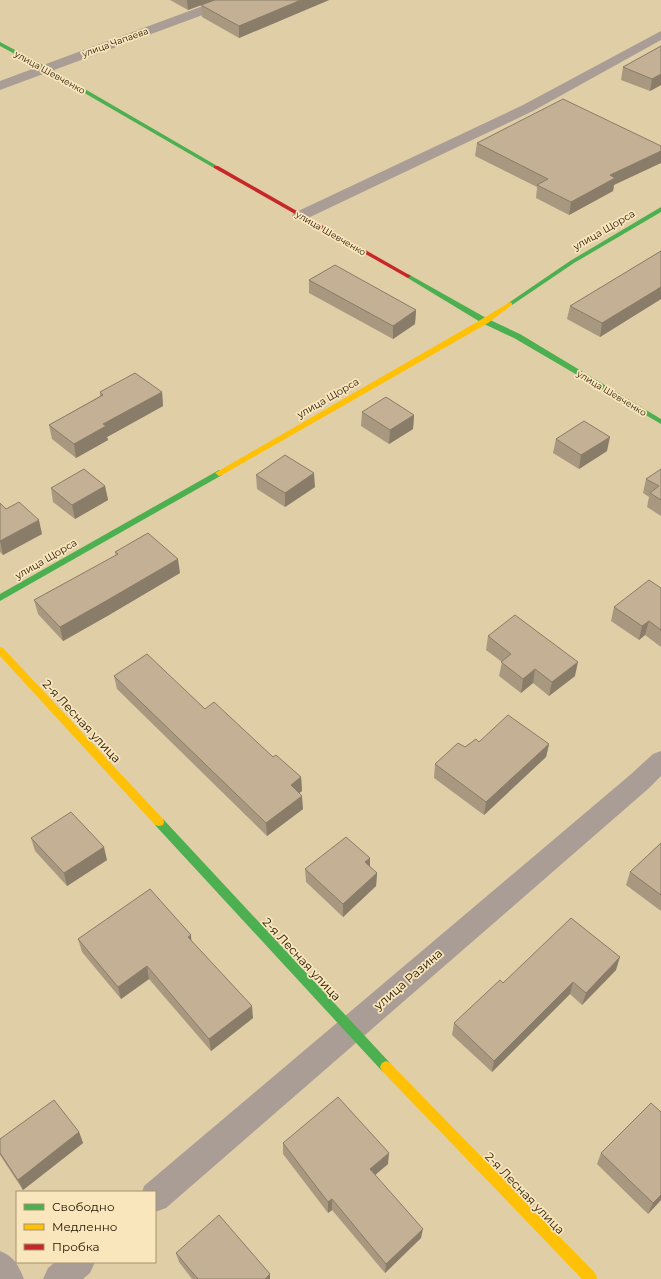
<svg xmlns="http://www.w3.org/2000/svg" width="661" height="1279" font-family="Montserrat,sans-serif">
<rect width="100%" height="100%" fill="#e0cea7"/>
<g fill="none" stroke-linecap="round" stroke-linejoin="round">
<!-- street -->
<g fill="#aa9d96" fill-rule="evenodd">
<path d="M 219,0 L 237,0 L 235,3 L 0,90 L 0,81 Z"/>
<path d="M 661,31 L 661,40 L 533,111 L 306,219 L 300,221 L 294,219 L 292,216 L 294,213 L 523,105 Z"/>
<path d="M 661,751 L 661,776 L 648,789 L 166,1208 L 155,1212 L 155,1192 L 142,1192 L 144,1186 L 630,775 L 653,754 Z"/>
<path d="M 0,1251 C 15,1257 18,1265 24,1279 L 0,1279 Z"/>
<path d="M 55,1262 L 95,1262 L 90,1273 L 83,1279 L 43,1279 L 48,1268 Z"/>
</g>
<!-- fast -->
<g fill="#4caf50" fill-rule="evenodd">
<path d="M 0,42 L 47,67 L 219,167 L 214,168 L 43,69 L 0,46 Z"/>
<path d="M 661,207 L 661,212 L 574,263 L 512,305 L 508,305 L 507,304 L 570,261 Z"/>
<path d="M 408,274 L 488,319 L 520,334 L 661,419 L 661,424 L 514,338 L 482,323 L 406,277 L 405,276 Z"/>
<path d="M 219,470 L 223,473 L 222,475 L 0,601 L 0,594 Z"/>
<path d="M 159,818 L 163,819 L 390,1063 L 392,1067 L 390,1071 L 386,1073 L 382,1071 L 155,825 L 154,822 L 155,819 Z"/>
</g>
<!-- slow -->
<g fill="#ffc107" fill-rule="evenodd">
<path d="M 510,302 L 512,303 L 512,305 L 488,323 L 222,475 L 219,476 L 215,473 L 482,319 Z"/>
<path d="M 0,647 L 3,648 L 163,819 L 164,822 L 163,825 L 159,826 L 155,825 L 0,656 Z"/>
<path d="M 386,1061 L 390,1063 L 596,1274 L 597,1279 L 582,1279 L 382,1071 L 380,1067 L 382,1063 Z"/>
</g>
<!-- jam -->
<path fill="#c62828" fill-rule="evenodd" d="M 214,166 L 218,166 L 411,276 L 408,278 L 406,277 L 214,168 Z"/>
</g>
<!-- wall -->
<g fill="#a99880">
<path d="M 170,0 L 215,0 L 188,10 Z"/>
<path d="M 329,0 L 239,38 L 202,17 L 201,5 Z"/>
<path d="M 661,46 L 661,85 L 650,91 L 621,80 L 623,67 Z"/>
<path d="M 477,143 L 614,185 L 613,191 L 569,215 L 536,198 L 537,187 L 475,156 Z"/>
<path d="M 661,251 L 661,299 L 600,337 L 567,319 L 570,306 Z"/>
<path d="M 309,280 L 416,310 L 415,324 L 393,339 L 309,293 Z"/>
<path d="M 100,392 L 162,392 L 163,406 L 107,437 L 108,440 L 76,458 L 52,439 L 49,425 L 100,396 Z"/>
<path d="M 362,412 L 414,415 L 413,429 L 389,444 L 361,426 Z"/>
<path d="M 556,439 L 607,451 L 579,469 L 553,453 Z"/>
<path d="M 661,469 L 661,516 L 647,507 L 649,497 L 643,493 L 646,479 Z"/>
<path d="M 256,475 L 315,487 L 285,507 L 257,489 Z"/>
<path d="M 105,486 L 108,500 L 75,519 L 53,502 L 51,488 Z"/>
<path d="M 0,503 L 6,509 L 42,534 L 3,555 L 0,552 Z"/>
<path d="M 115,552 L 180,573 L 109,615 L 63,641 L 38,614 L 34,600 L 116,556 Z"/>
<path d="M 661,588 L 661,647 L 645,635 L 639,640 L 611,621 L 614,607 Z"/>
<path d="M 488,636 L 575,676 L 549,696 L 533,683 L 521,693 L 499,676 L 502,662 L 486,650 Z"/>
<path d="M 114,676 L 205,709 L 301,777 L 302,791 L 299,793 L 303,809 L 267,836 L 117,689 Z"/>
<path d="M 479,742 L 549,744 L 546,757 L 484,815 L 434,778 L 435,764 L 465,747 Z"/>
<path d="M 31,838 L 107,860 L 67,886 L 35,851 Z"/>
<path d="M 661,843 L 661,911 L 626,885 L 630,872 Z"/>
<path d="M 370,858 L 370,867 L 377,873 L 376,886 L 343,917 L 306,882 L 305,869 Z"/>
<path d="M 191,935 L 191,941 L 253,1018 L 211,1051 L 149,979 L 121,999 L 82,952 L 78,939 Z"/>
<path d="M 616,970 L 582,1005 L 570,994 L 492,1072 L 452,1035 L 454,1023 L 503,983 Z"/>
<path d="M 79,1132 L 83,1143 L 23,1190 L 0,1155 L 0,1139 Z"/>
<path d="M 283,1143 L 388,1164 L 375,1175 L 421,1238 L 385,1273 L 332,1210 L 328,1213 L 283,1154 Z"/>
<path d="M 601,1153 L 661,1200 L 648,1214 L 597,1164 Z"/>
<path d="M 176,1253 L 270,1279 L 192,1279 L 179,1262 Z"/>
</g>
<!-- shaded-wall -->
<g fill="#897c68">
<path d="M 187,0 L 215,0 L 188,10 Z"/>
<path d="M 301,0 L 329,0 L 239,38 L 239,26 Z"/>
<path d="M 661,74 L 661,85 L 650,91 L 652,79 Z"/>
<path d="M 661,151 L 661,163 L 614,185 L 613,191 L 569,215 L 571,202 L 610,175 Z"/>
<path d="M 661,287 L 661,299 L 600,337 L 602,323 Z"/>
<path d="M 416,310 L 415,324 L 393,339 L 393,326 Z"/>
<path d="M 162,392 L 163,406 L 107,437 L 108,440 L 76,458 L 74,444 L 103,424 Z"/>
<path d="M 414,415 L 413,429 L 389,444 L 390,430 Z"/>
<path d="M 610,437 L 607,451 L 579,469 L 581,455 Z"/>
<path d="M 314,473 L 315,487 L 285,507 L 285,493 Z"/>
<path d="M 105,486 L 108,500 L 75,519 L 72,505 Z"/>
<path d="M 39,520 L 42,534 L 3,555 L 0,541 Z"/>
<path d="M 178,559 L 180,573 L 109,615 L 63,641 L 60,627 Z"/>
<path d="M 649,621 L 645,635 L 639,640 L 642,626 Z"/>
<path d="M 578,662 L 575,676 L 549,696 L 552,682 Z"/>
<path d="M 535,669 L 533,683 L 521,693 L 523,679 Z"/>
<path d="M 549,744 L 546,757 L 484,815 L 486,802 Z"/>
<path d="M 301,777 L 302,791 L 291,799 L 291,785 Z"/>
<path d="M 302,796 L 303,809 L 267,836 L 266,823 Z"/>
<path d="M 104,847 L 107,860 L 67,886 L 64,873 Z"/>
<path d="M 370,858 L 370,871 L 365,862 Z"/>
<path d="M 377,873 L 376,886 L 343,917 L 343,904 Z"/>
<path d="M 191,935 L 192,948 L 188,937 Z"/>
<path d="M 620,957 L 616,970 L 582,1005 L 586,993 Z"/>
<path d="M 147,966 L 149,979 L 121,999 L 118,987 Z"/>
<path d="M 573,982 L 570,994 L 492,1072 L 494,1061 Z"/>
<path d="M 252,1006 L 253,1018 L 211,1051 L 209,1039 Z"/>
<path d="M 79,1132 L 83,1143 L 23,1190 L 18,1180 Z"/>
<path d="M 389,1153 L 388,1164 L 369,1180 L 370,1169 Z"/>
<path d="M 661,1195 L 661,1200 L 648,1214 L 653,1203 Z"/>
<path d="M 332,1199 L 332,1210 L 328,1213 L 328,1202 Z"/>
<path d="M 423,1229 L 421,1238 L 385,1273 L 386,1264 Z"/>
<path d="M 270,1274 L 270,1279 L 265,1279 Z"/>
</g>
<!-- building -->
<g fill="#c4b195" stroke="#897c68">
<path d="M 215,0 L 301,0 L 239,26 L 201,5 Z"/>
<path d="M 661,46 L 661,74 L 652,79 L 623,67 Z"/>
<path d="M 563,99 L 661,146 L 661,151 L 610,175 L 615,178 L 571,202 L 537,185 L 548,179 L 477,143 Z"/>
<path d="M 661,251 L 661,287 L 602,323 L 570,306 Z"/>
<path d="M 335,265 L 416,310 L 393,326 L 309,280 Z"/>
<path d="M 135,373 L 162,392 L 103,424 L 106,426 L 74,444 L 49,425 L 103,395 L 100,392 Z"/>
<path d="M 386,397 L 414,415 L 390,430 L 362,412 Z"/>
<path d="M 584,421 L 610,437 L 581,455 L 556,439 Z"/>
<path d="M 285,455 L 314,473 L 285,493 L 256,475 Z"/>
<path d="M 84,469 L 105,486 L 72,505 L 51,488 Z"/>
<path d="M 661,469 L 661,500 L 650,493 L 659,486 L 646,479 Z"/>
<path d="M 19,502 L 39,520 L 0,541 L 0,503 L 6,509 Z"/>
<path d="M 148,533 L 178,559 L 106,601 L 60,627 L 34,600 L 118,554 L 115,552 Z"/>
<path d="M 649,580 L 661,588 L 661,630 L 649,621 L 642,626 L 614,607 Z"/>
<path d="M 515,615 L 578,662 L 552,682 L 535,669 L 523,679 L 501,662 L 511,654 L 488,636 Z"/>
<path d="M 147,654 L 205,709 L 214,702 L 273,757 L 276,755 L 301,777 L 291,785 L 302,796 L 266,823 L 114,676 Z"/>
<path d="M 508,715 L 549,744 L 486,802 L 435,764 L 458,743 L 465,747 L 476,739 L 479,742 Z"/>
<path d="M 71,812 L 104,847 L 64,873 L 31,838 Z"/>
<path d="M 346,837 L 370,858 L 365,862 L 377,873 L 343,904 L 305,869 Z"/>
<path d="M 661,843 L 661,895 L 630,872 Z"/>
<path d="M 150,889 L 191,935 L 188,937 L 252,1006 L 209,1039 L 147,966 L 118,987 L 78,939 Z"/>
<path d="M 571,918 L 620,957 L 586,993 L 573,982 L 494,1061 L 454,1023 L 500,980 L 503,983 Z"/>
<path d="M 338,1097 L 389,1153 L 370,1169 L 423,1229 L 386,1264 L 332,1199 L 328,1202 L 283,1143 Z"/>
<path d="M 54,1100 L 79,1132 L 18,1180 L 0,1153 L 0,1139 Z"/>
<path d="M 651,1103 L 661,1112 L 661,1195 L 653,1203 L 601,1153 Z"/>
<path d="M 219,1215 L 270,1274 L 265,1279 L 198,1279 L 176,1253 Z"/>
</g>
<g text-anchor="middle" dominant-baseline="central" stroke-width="3.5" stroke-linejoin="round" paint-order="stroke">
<!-- far-street labels -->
<g font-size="9" fill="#201400" stroke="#fae6bc">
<text transform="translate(115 42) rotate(-20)">улица Чапаева</text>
<text transform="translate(50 72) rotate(29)">улица Шевченко</text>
<text transform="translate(331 233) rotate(30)">улица Шевченко</text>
<text transform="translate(612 393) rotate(31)">улица Шевченко</text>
</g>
<!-- street labels -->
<g font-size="10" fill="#201400" stroke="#fae6bc">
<text transform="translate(604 230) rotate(-30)">улица Щорса</text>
<text transform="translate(328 398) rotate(-30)">улица Щорса</text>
<text transform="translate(46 559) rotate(-30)">улица Щорса</text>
</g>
<!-- near-street labels -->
<g font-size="12" fill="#201400" stroke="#fae6bc">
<text transform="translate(82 721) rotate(47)">2-я Лесная улица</text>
<text transform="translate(302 959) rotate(47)">2-я Лесная улица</text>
<text transform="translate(408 979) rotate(-41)">улица Разина</text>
<text transform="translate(525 1193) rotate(46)">2-я Лесная улица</text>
</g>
</g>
<!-- legend -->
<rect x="16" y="1191" width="140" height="72" fill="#fae6bc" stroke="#a39271"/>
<rect x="24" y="1204" width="20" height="6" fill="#4caf50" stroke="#a39271"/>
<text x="52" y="1211" font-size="12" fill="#201400">Свободно</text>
<rect x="24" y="1224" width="20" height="6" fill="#ffc107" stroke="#a39271"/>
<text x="52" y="1231" font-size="12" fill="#201400">Медленно</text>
<rect x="24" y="1244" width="20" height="6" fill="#c62828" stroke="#a39271"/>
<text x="52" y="1251" font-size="12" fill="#201400">Пробка</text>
</svg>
